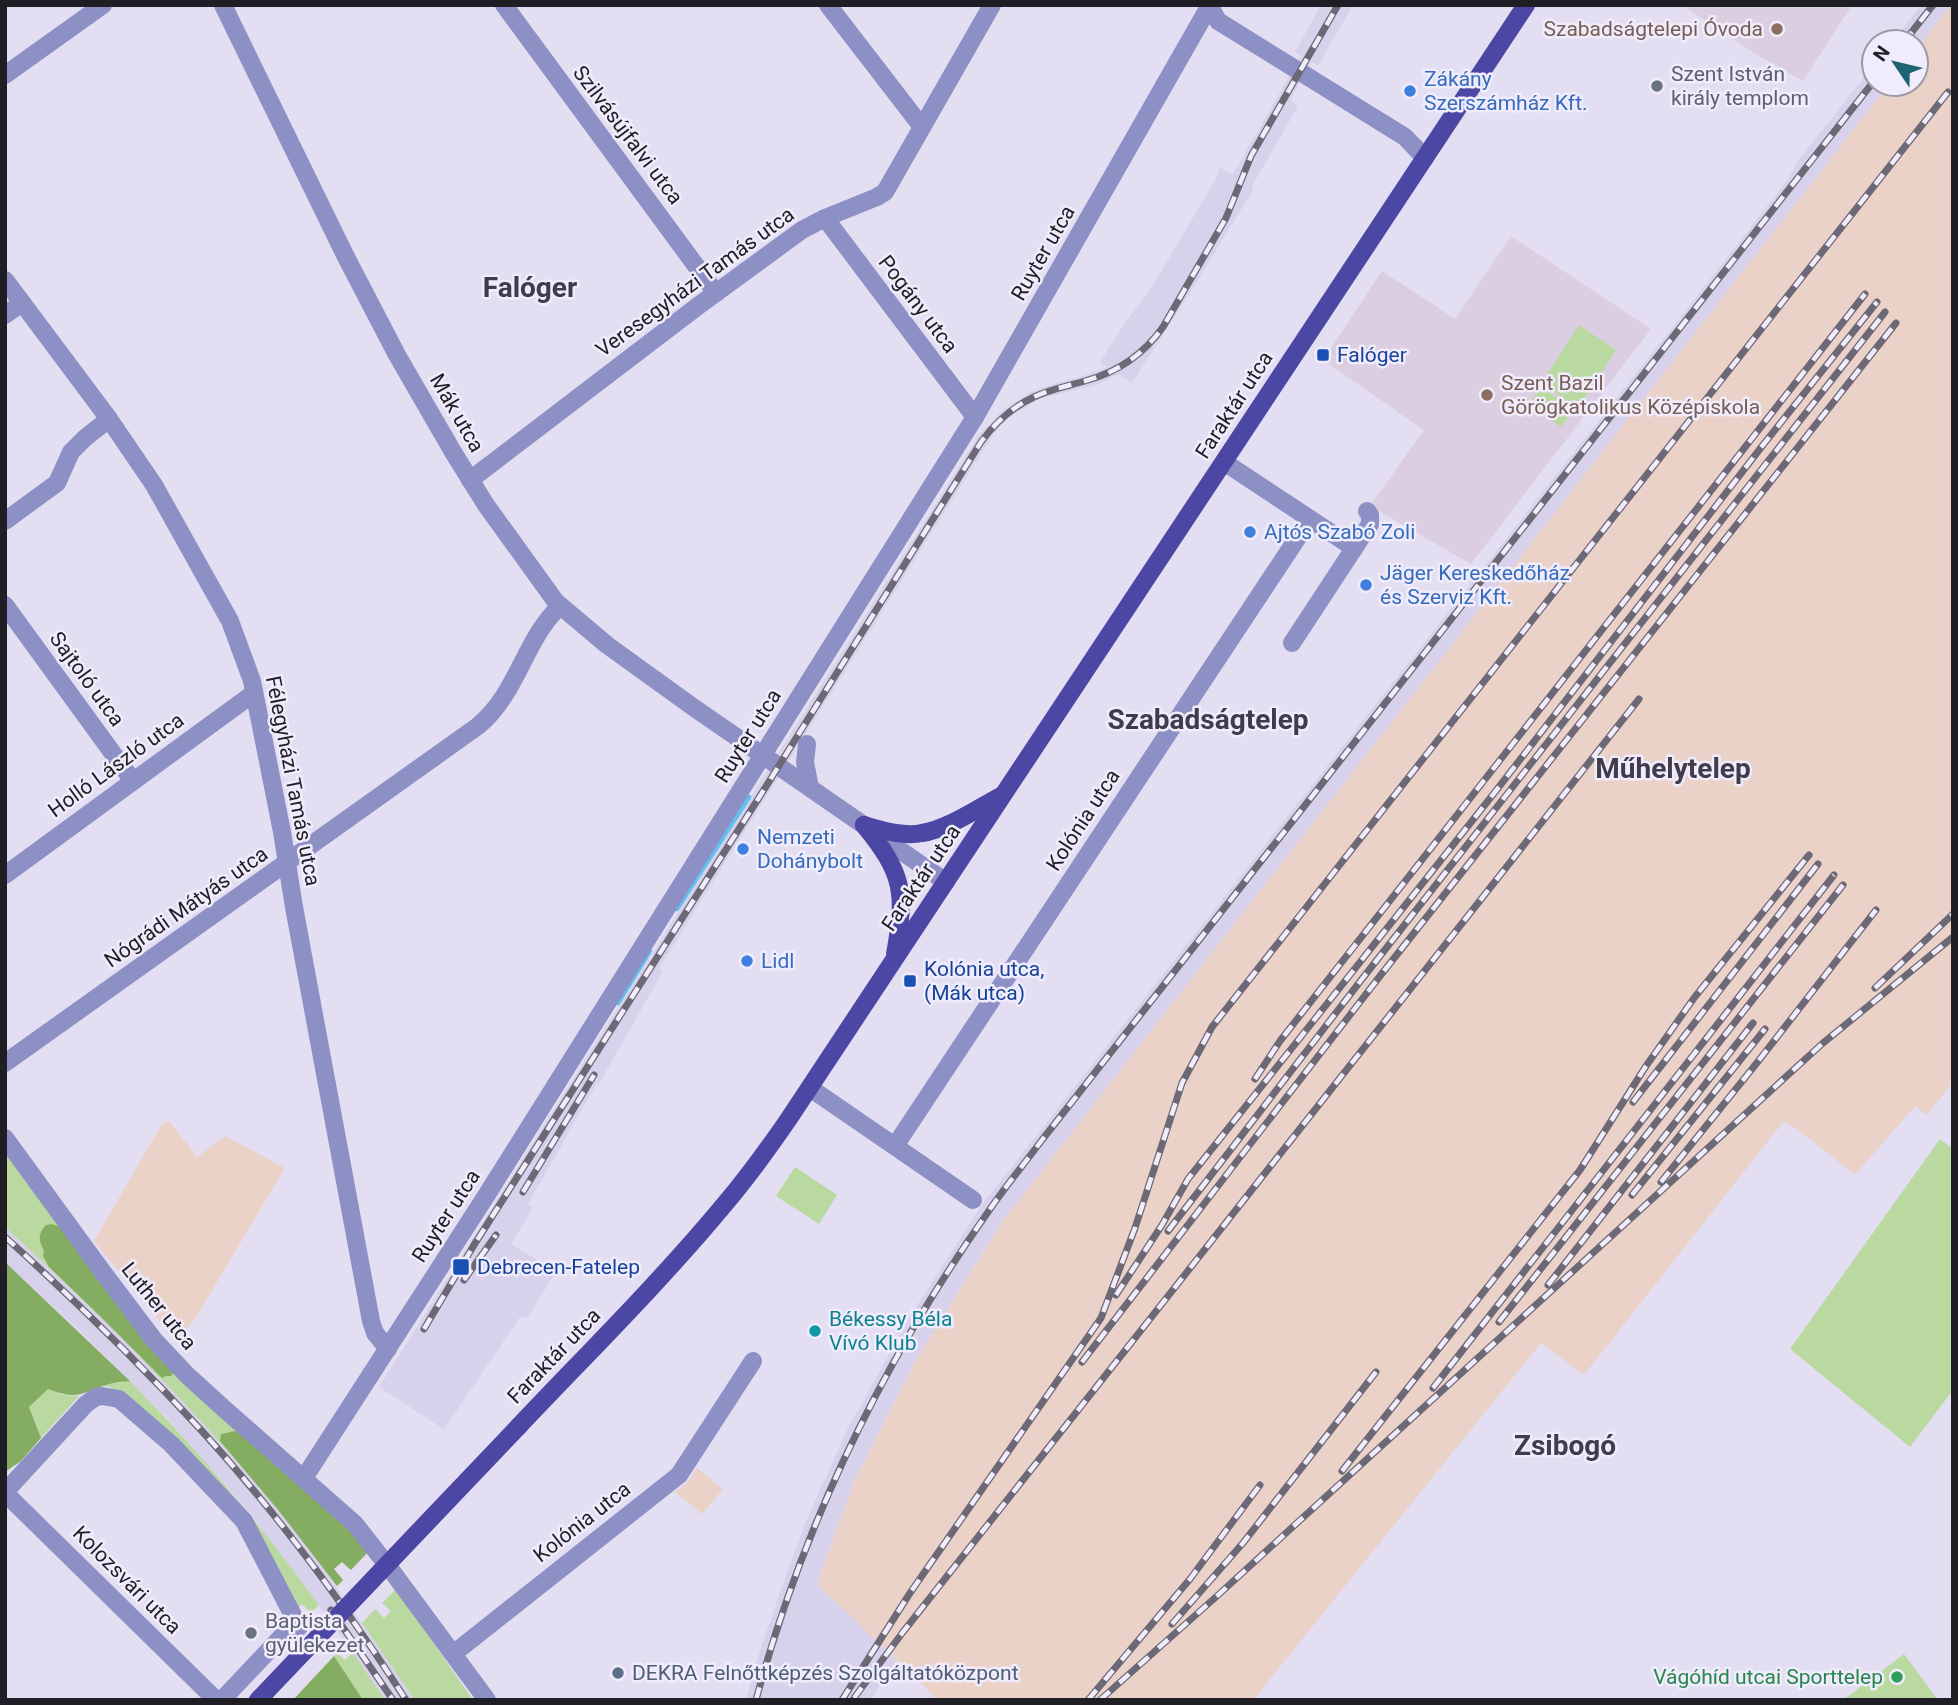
<svg xmlns="http://www.w3.org/2000/svg" width="1958" height="1705" font-family="Roboto,sans-serif">
<rect width="100%" height="100%" fill="#e3def2"/>
<!-- built -->
<g fill="#d7d1eb">
<path d="M 1321,5 L 1353,5 L 1318,66 L 1311,62 L 1290,100 L 1298,106 L 1252,186 L 1253,190 L 1205,269 L 1132,383 L 1119,374 L 1096,385 L 1038,399 L 1008,418 L 994,433 L 659,968 L 663,971 L 599,1084 L 597,1083 L 528,1204 L 533,1208 L 511,1244 L 556,1272 L 527,1318 L 520,1317 L 444,1429 L 379,1387 L 979,435 L 1002,411 L 1029,393 L 1050,385 L 1090,374 L 1107,367 L 1100,362 L 1126,321 L 1149,292 L 1217,177 L 1219,167 L 1232,175 L 1236,169 L 1301,56 L 1295,52 Z"/>
<path d="M 1921,5 L 1951,5 L 1916,50 L 1916,42 L 1892,42 Z"/>
<path d="M 1874,65 L 1874,84 L 1889,84 L 995,1232 L 915,1362 L 854,1482 L 817,1583 L 896,1660 L 870,1700 L 746,1700 L 755,1666 L 780,1592 L 806,1521 L 848,1428 L 913,1312 L 981,1206 L 1712,277 L 1786,182 L 1801,157 Z"/>
<path d="M 5,1227 L 99,1315 L 174,1391 L 220,1441 L 279,1511 L 321,1565 L 415,1700 L 385,1700 L 345,1641 L 250,1513 L 165,1416 L 80,1331 L 5,1262 Z"/>
</g>
<!-- industrial -->
<g fill="#ead2c8">
<path d="M 1951,5 L 1953,5 L 1953,1082 L 1927,1115 L 1915,1106 L 1855,1175 L 1797,1129 L 1783,1122 L 1584,1375 L 1541,1343 L 1253,1700 L 938,1700 L 817,1584 L 854,1482 L 915,1362 L 1002,1222 L 1889,84 L 1916,84 L 1916,50 Z"/>
<path d="M 169,1121 L 197,1157 L 225,1136 L 285,1168 L 195,1319 L 176,1341 L 94,1241 L 162,1124 Z"/>
<path d="M 697,1468 L 723,1489 L 702,1514 L 675,1492 L 688,1482 Z"/>
</g>
<!-- education -->
<g fill="#dccee1">
<path d="M 1682,5 L 1852,5 L 1803,81 L 1754,53 Z"/>
<path d="M 1511,236 L 1651,329 L 1471,564 L 1370,506 L 1424,430 L 1323,360 L 1382,271 L 1455,319 Z"/>
</g>
<!-- green -->
<g fill="#bad9a1">
<path d="M 1579,325 L 1616,350 L 1578,408 L 1541,383 Z"/>
<path d="M 1541,387 L 1574,409 L 1561,427 L 1529,405 Z"/>
<path d="M 1940,1139 L 1953,1149 L 1953,1390 L 1910,1447 L 1790,1349 Z"/>
<path d="M 5,1149 L 84,1257 L 306,1489 L 351,1570 L 342,1562 L 334,1569 L 343,1580 L 337,1586 C 240,1454 126,1338 5,1227 Z"/>
<path d="M 795,1167 L 837,1195 L 819,1224 L 776,1196 Z"/>
<path d="M 117,1381 L 130,1381 C 200,1452 261,1525 319,1605 L 311,1613 L 302,1604 L 296,1610 L 248,1517 L 116,1391 L 110,1387 L 104,1386 Z"/>
<path d="M 48,1389 L 63,1395 L 79,1396 L 41,1438 L 29,1407 Z"/>
<path d="M 396,1589 L 473,1700 L 415,1700 L 362,1623 L 375,1609 L 384,1618 L 391,1611 L 382,1603 Z"/>
<path d="M 345,1641 L 385,1700 L 363,1700 L 334,1656 L 337,1653 L 345,1660 L 351,1654 L 342,1644 Z"/>
<path d="M 1904,1654 L 1938,1700 L 1843,1700 Z"/>
</g>
<!-- forest -->
<g fill="#85ad61">
<path d="M 51,1224 L 62,1227 L 174,1372 L 171,1376 L 166,1376 L 162,1378 L 99,1315 L 49,1267 L 43,1256 L 44,1250 C 38,1241 38,1233 46,1225 Z"/>
<path d="M 5,1262 L 130,1381 C 124,1382 119,1381 113,1383 C 84,1391 80,1402 48,1389 L 29,1407 L 41,1438 L 21,1461 L 5,1472 Z"/>
<path d="M 235,1431 L 241,1433 L 351,1529 L 369,1551 L 351,1570 L 342,1562 L 334,1569 L 343,1580 L 337,1586 L 279,1511 L 220,1441 L 221,1434 Z"/>
<path d="M 334,1656 L 363,1700 L 293,1700 Z"/>
</g>
<g fill="none" stroke-linecap="round" stroke-linejoin="round">
<!-- stream -->
<g stroke="#61c0ef" stroke-width="4.5">
<path d="M 677,909 L 749,797"/>
<path d="M 618,1003 L 650,951"/>
</g>
<!-- minor -->
<g stroke="#8d90c4" stroke-width="18">
<path d="M 223,5 L 345,255 L 397,355 L 453,452 L 486,505 L 556,602 L 607,645 L 693,707 L 946,882"/>
<path d="M 504,5 L 716,293"/>
<path d="M 828,5 L 922,127"/>
<path d="M 1209,5 L 1218,21 L 1405,137 L 1425,158"/>
<path d="M 5,75 L 103,5"/>
<path d="M 825,218 L 975,417"/>
<path d="M 5,280 L 109,419 L 154,485 L 230,621 L 252,681 L 282,832 L 294,907 L 371,1321 L 375,1333 L 388,1349"/>
<path d="M 5,315 L 22,303"/>
<path d="M 1224,462 L 1354,548"/>
<path d="M 470,480 L 698,306 L 802,230 L 825,218 L 877,197 L 885,192 L 992,5"/>
<path d="M 5,521 L 57,483 L 71,452 L 85,438 L 109,419"/>
<path d="M 5,605 L 133,781"/>
<path d="M 1292,643 L 1370,524 L 1370,515 L 1367,511"/>
<path d="M 807,744 L 805,762 L 810,788"/>
<path d="M 5,875 L 254,693"/>
<path d="M 5,1063 L 478,726 C 518,693 524,640 560,606"/>
<path d="M 810,1088 L 973,1200"/>
<path d="M 5,1138 L 102,1271 L 154,1340 L 187,1375 L 221,1406 L 355,1524 L 391,1570 L 487,1700"/>
<path d="M 895,1146 L 1310,519"/>
<path d="M 304,1478 L 486,1196 L 975,417 L 1210,5"/>
<path d="M 5,1492 L 86,1404 L 96,1397 L 102,1396 L 119,1399 L 171,1444 L 244,1521 L 299,1627 L 287,1631 L 222,1700"/>
<path d="M 5,1493 L 216,1700"/>
<path d="M 453,1654 L 679,1475 L 753,1361"/>
</g>
<!-- major -->
<g stroke="#4c46a4" stroke-width="18">
<path d="M 864,825 C 882,830 903,837 922,833 C 948,829 978,808 1001,796"/>
<path d="M 864,825 C 904,874 906,893 895,954"/>
<path d="M 519,1426 C 588,1353 660,1282 724,1205 C 747,1178 768,1149 788,1120 L 1526,5"/>
</g>
<defs>
<g id="rail">
<path d="M 1904,42 L 1933,5"/>
<path d="M 1875,988 L 1953,914"/>
<path d="M 1255,1079 L 1280,1041 L 1865,294"/>
<path d="M 1633,1102 L 1818,864"/>
<path d="M 1661,1182 L 1756,1064 L 1876,910"/>
<path d="M 523,1192 L 594,1075"/>
<path d="M 1632,1195 L 1765,1029"/>
<path d="M 1168,1231 L 1362,979 L 1885,312"/>
<path d="M 5,1237 C 73,1298 139,1363 201,1430 C 277,1513 345,1605 406,1700"/>
<path d="M 464,1280 L 496,1235"/>
<path d="M 1548,1285 L 1753,1023"/>
<path d="M 1116,1295 L 1162,1225 L 1188,1179 L 1495,792 L 1763,445 L 1877,302"/>
<path d="M 1499,1322 L 1843,885"/>
<path d="M 424,1329 L 474,1245 L 760,796 L 981,442 C 995,423 1012,407 1034,397 C 1050,389 1068,386 1085,381 C 1118,372 1144,354 1163,327 L 1226,218 L 1251,156 L 1338,5"/>
<path d="M 1082,1362 L 1380,976 L 1896,323"/>
<path d="M 1433,1388 L 1834,875"/>
<path d="M 1342,1471 L 1580,1170 L 1646,1066 L 1694,998 L 1809,855"/>
<path d="M 331,1610 L 393,1700"/>
<path d="M 1172,1624 L 1243,1543 L 1376,1372"/>
<path d="M 854,1698 L 903,1632 L 1639,699"/>
<path d="M 756,1700 C 803,1525 884,1360 988,1212 C 1005,1187 1024,1164 1042,1140 L 1874,81"/>
<path d="M 842,1700 L 910,1593 L 1101,1318 L 1135,1228 L 1182,1083 L 1212,1027 L 1948,92"/>
<path d="M 1088,1700 L 1190,1579 L 1260,1485"/>
<path d="M 1100,1700 L 1217,1596 L 1823,1043 L 1953,937"/>
</g>
</defs>
<!-- rail casing -->
<use href="#rail" stroke="#6c6875" stroke-width="7"/>
<!-- rail -->
<use href="#rail" stroke="#f0ecfc" stroke-width="4.5" stroke-dasharray="13" stroke-linecap="butt"/>
<!-- major-bridge -->
<path stroke="#4c46a4" stroke-width="18" d="M 258,1700 L 519,1426"/>
</g>
<!-- markers -->
<g fill="#8d6e63" stroke="#f0ecfc" stroke-width="2.5">
<circle cx="1777" cy="29" r="7"/>
<circle cx="1487" cy="395" r="7"/>
</g>
<g fill="#6b7280" stroke="#f0ecfc" stroke-width="2.5">
<circle cx="1657" cy="86" r="7"/>
<circle cx="251" cy="1633" r="7"/>
</g>
<g fill="#3f7fe0" stroke="#f0ecfc" stroke-width="2.5">
<circle cx="1410" cy="91" r="7"/>
<circle cx="1250" cy="532" r="7"/>
<circle cx="1366" cy="585" r="7"/>
<circle cx="743" cy="849" r="7"/>
<circle cx="747" cy="961" r="7"/>
</g>
<g fill="#1a4fb4" stroke="#f0ecfc" stroke-width="2.5">
<rect x="1316" y="348" width="14" height="14" rx="3.5"/>
<rect x="903" y="974" width="14" height="14" rx="3.5"/>
<rect x="452" y="1258" width="18" height="18" rx="3.5"/>
</g>
<circle fill="#0f9aa8" stroke="#f0ecfc" stroke-width="2.5" cx="815" cy="1331" r="7"/>
<circle fill="#5c6f8a" stroke="#f0ecfc" stroke-width="2.5" cx="618" cy="1673" r="7"/>
<circle fill="#2e9e5b" stroke="#f0ecfc" stroke-width="2.5" cx="1897" cy="1677" r="7"/>
<g text-anchor="middle" dominant-baseline="central" stroke-width="5" stroke-linejoin="round" paint-order="stroke">
<!-- education labels -->
<g font-size="21" fill="#785e54" stroke="#f0ecfc" text-anchor="end">
<text x="1763" y="29">Szabadságtelepi Óvoda</text>
<text x="1501" y="383" text-anchor="start">Szent Bazil<tspan x="1501" dy="24">Görögkatolikus Középiskola</tspan></text>
</g>
<!-- worship labels -->
<g font-size="21" fill="#5b616d" stroke="#f0ecfc" text-anchor="start">
<text x="1671" y="74">Szent István<tspan x="1671" dy="24">király templom</tspan></text>
<text x="265" y="1621">Baptista<tspan x="265" dy="24">gyülekezet</tspan></text>
</g>
<!-- shop labels -->
<g font-size="21" fill="#366cbe" stroke="#f0ecfc" text-anchor="start">
<text x="1424" y="79">Zákány<tspan x="1424" dy="24">Szerszámház Kft.</tspan></text>
<text x="1264" y="532">Ajtós Szabó Zoli</text>
<text x="1380" y="573">Jäger Kereskedőház<tspan x="1380" dy="24">és Szerviz Kft.</tspan></text>
<text x="757" y="837">Nemzeti<tspan x="757" dy="24">Dohánybolt</tspan></text>
<text x="761" y="961">Lidl</text>
</g>
<!-- street labels -->
<g font-size="21" fill="#201e25" stroke="#f0ecfc">
<text transform="translate(628 135) rotate(53)">Szilvásújfalvi utca</text>
<text transform="translate(1043 253) rotate(-60)">Ruyter utca</text>
<text transform="translate(695 282) rotate(-36)">Veresegyházi Tamás utca</text>
<text transform="translate(918 304) rotate(53)">Pogány utca</text>
<text transform="translate(1234 405) rotate(-57)">Faraktár utca</text>
<text transform="translate(457 413) rotate(60)">Mák utca</text>
<text transform="translate(87 679) rotate(54)">Sajtoló utca</text>
<text transform="translate(748 736) rotate(-58)">Ruyter utca</text>
<text transform="translate(116 765) rotate(-36)">Holló László utca</text>
<text transform="translate(293 781) rotate(79)">Félegyházi Tamás utca</text>
<text transform="translate(1083 820) rotate(-57)">Kolónia utca</text>
<text transform="translate(921 878) rotate(-56)">Faraktár utca</text>
<text transform="translate(186 907) rotate(-35)">Nógrádi Mátyás utca</text>
<text transform="translate(446 1216) rotate(-57)">Ruyter utca</text>
<text transform="translate(159 1306) rotate(51)">Luther utca</text>
<text transform="translate(554 1356) rotate(-46)">Faraktár utca</text>
<text transform="translate(582 1522) rotate(-38)">Kolónia utca</text>
<text transform="translate(127 1580) rotate(45)">Kolozsvári utca</text>
</g>
<!-- transit labels -->
<g font-size="21" fill="#164399" stroke="#f0ecfc" text-anchor="start">
<text x="1337" y="355">Falóger</text>
<text x="924" y="969">Kolónia utca,<tspan x="924" dy="24">(Mák utca)</tspan></text>
<text x="477" y="1267">Debrecen-Fatelep</text>
</g>
<!-- culture labels -->
<g font-size="21" fill="#0d838f" stroke="#f0ecfc" text-anchor="start">
<text x="829" y="1319">Békessy Béla<tspan x="829" dy="24">Vívó Klub</tspan></text>
</g>
<!-- service labels -->
<g font-size="21" fill="#4e5e75" stroke="#f0ecfc" text-anchor="start">
<text x="632" y="1673">DEKRA Felnőttképzés Szolgáltatóközpont</text>
</g>
<!-- leisure labels -->
<g font-size="21" fill="#27864d" stroke="#f0ecfc" text-anchor="end">
<text x="1883" y="1677">Vágóhíd utcai Sporttelep</text>
</g>
<!-- district labels -->
<g font-size="28" font-weight="bold" fill="#403c4b" stroke="#f0ecfc">
<text x="530" y="287">Falóger</text>
<text x="1208" y="719">Szabadságtelep</text>
<text x="1673" y="768">Műhelytelep</text>
<text x="1565" y="1445">Zsibogó</text>
</g>
</g>
<!-- border -->
<rect width="1958" height="1705" fill="none" stroke="#201e25" stroke-width="14"/>
<!-- north arrow -->
<g transform="translate(1895 63) rotate(305)"><circle r="33" fill="#f0ecfc" stroke="#9d9aa6" stroke-width="2"/>
<path d="M0-5L12 26L0 18L-12 26Z" fill="#1d6473"/>
<text y="-10" font-size="19" font-weight="bold" text-anchor="middle" fill="#201e25">N</text>
</g>
</svg>
